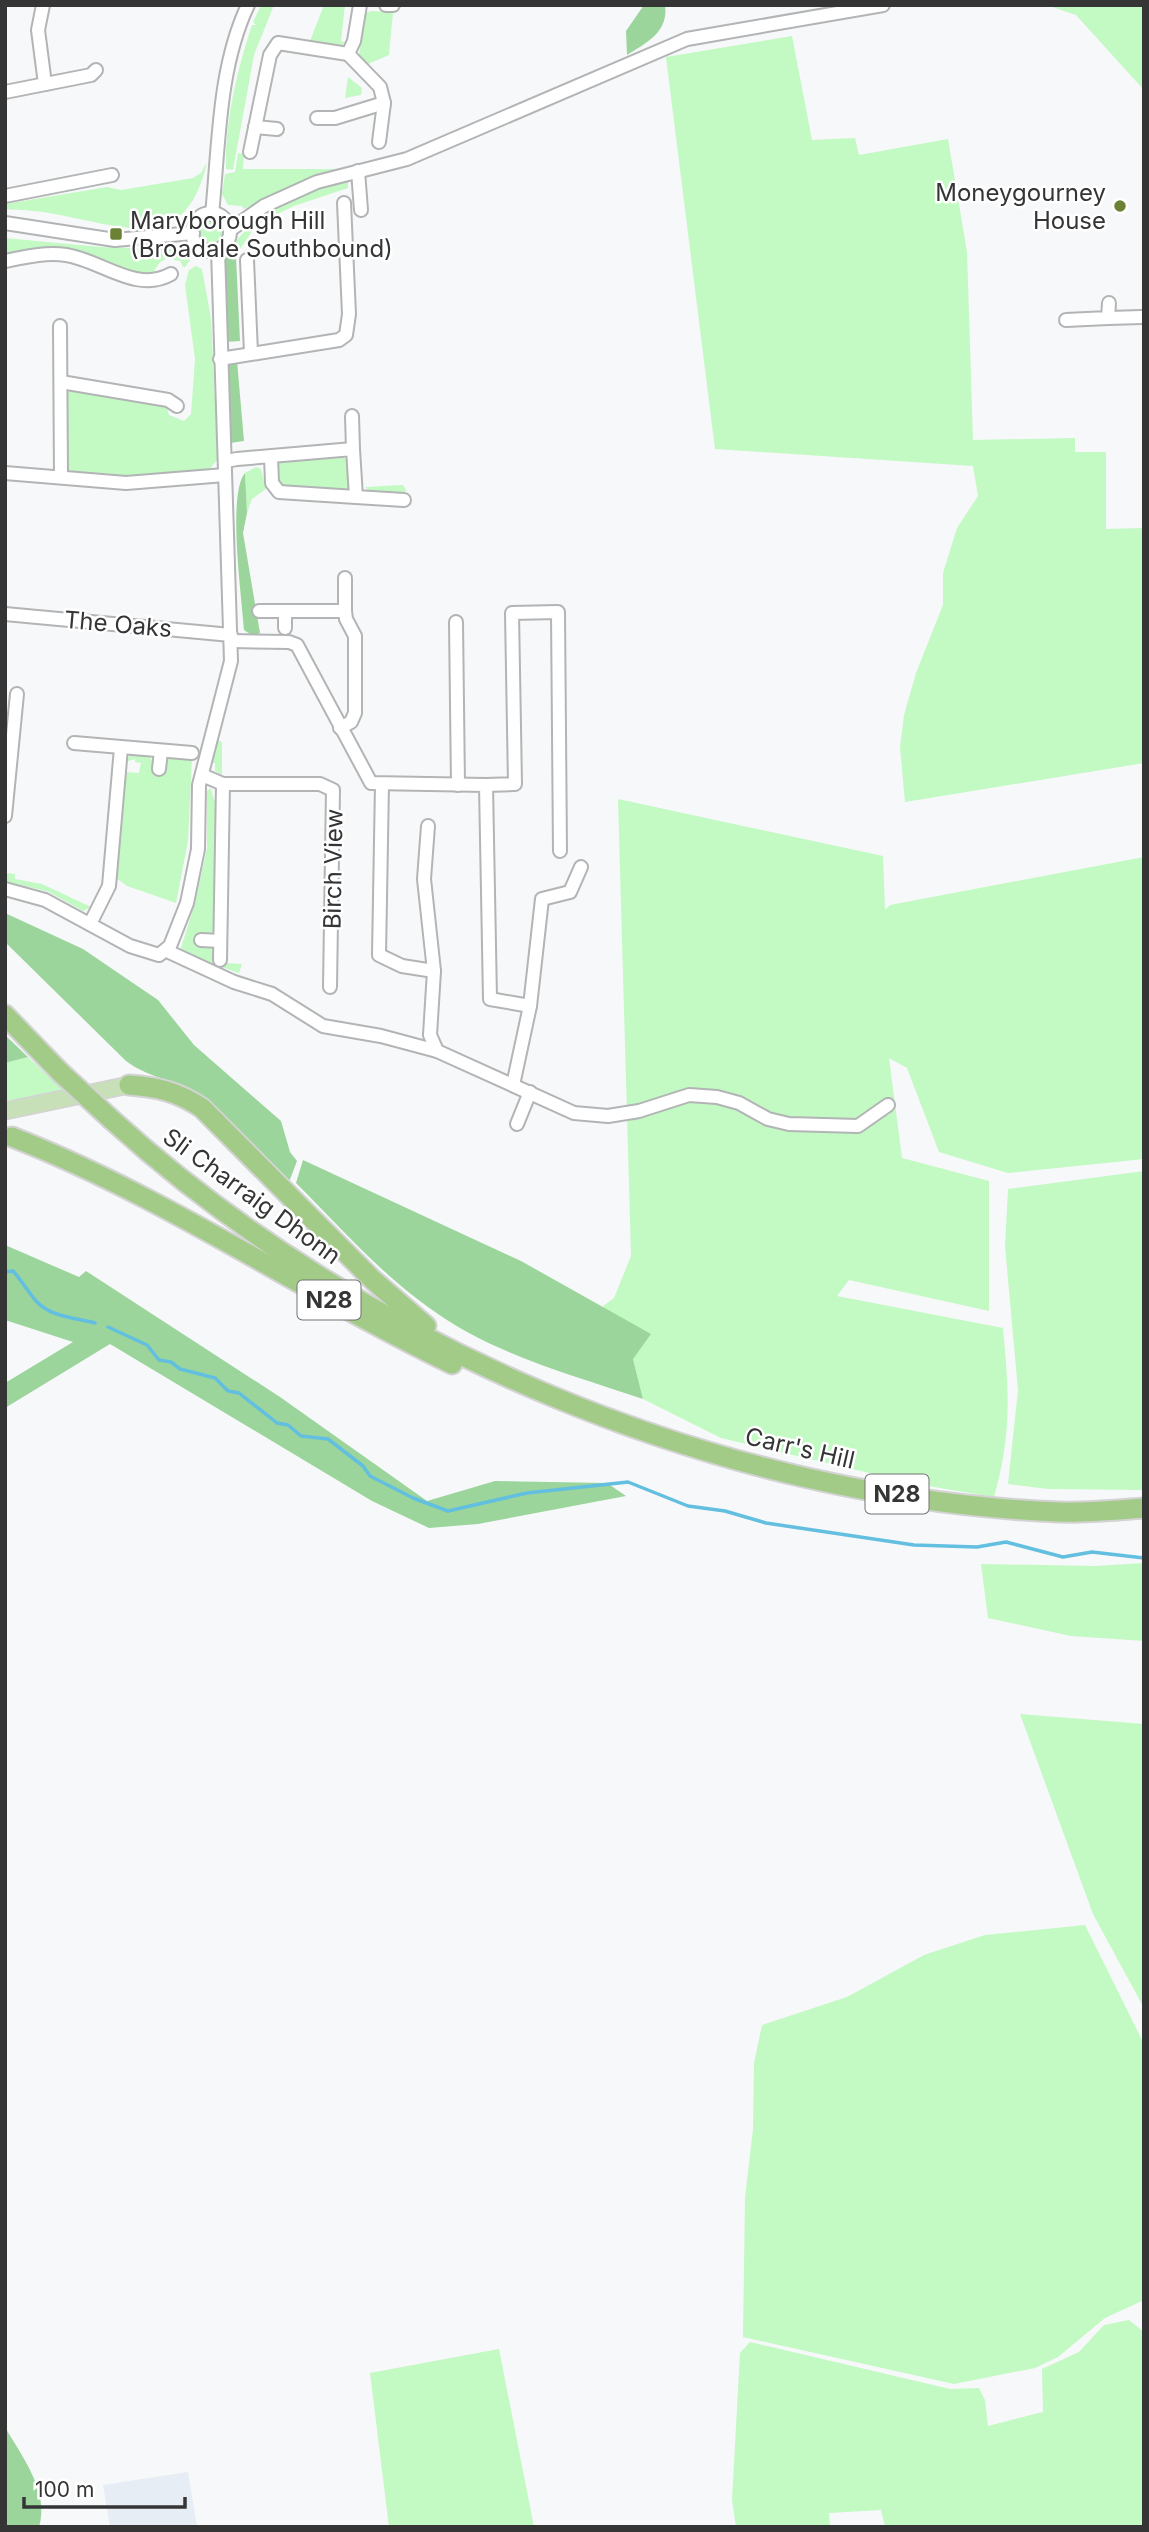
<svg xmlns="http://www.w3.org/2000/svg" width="1149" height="2532" font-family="Inter,sans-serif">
<rect width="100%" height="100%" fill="#f7f8fa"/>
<!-- built -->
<path fill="#e6edf5" d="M 188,2472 L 197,2527 L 110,2527 L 103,2485 Z"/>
<!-- green -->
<g fill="#c3f9c3">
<path d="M 261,5 L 274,5 L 254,55 L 233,170 L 226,169 C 225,121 237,70 252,25 L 256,25 L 253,22 Z"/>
<path d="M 324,5 L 345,5 L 341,41 L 346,43 L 339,46 L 310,41 Z"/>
<path d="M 1046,5 L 1144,5 L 1144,90 L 1076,15 Z"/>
<path d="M 371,11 L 393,12 L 389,55 L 368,64 L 361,60 L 359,54 L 366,13 Z"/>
<path d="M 792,36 L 812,140 L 855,138 L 859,155 L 948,139 L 967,252 L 973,440 L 1075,438 L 1075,452 L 1106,452 L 1106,529 L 1144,528 L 1144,763 L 905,802 L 900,747 L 904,715 L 916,673 L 943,605 L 943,573 L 957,528 L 978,496 L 973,466 L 715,449 L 666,57 Z"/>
<path d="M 348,77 L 362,88 L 361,95 L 345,98 Z"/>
<path d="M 238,153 L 244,154 L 243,169 L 340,169 L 243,209 L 242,206 L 228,205 L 222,194 L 225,174 L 235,172 Z"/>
<path d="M 207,162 C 187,253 128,228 60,215 C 42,211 23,210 5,209 L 5,204 L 107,187 L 121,190 L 193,178 L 201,173 Z"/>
<path d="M 348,177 L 348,188 L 294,206 L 257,224 L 234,258 L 221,258 L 258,216 L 288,199 Z"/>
<circle cx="210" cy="232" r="13"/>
<path d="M 5,238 L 100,247 L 170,249 L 191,259 L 184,268 L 180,261 L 167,258 L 160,262 L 152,274 L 140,274 C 88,259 60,240 5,256 Z"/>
<path d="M 196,266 L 202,269 L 211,318 L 218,459 L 209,470 L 200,472 L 120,478 L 70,474 L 67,470 L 66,395 L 72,388 L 165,403 L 169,415 L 184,421 L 191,414 L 195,359 L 185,285 L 189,270 Z"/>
<path d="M 343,456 L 349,463 L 350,485 L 347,490 L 288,490 L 278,485 L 276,466 L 282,460 Z"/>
<path d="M 256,467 L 261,469 L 266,489 L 252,499 L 247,513 L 245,473 Z"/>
<path d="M 403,485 L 406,490 L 404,495 L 371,493 L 365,487 Z"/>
<path d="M 220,741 L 222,742 L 222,775 L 215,771 L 215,763 L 212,763 L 210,771 L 208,768 L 215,742 Z"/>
<path d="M 131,754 L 148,755 L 155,764 L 170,757 L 192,758 L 188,841 L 176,903 L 127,886 L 115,877 L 124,772 L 139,773 L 141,763 L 135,762 L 135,759 L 125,762 Z"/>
<path d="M 211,788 L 214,800 L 217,801 L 215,930 L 210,935 L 210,946 L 225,963 L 242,964 L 239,973 L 187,955 L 181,948 L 195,903 L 207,848 L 207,791 Z"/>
<path d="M 618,799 L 883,856 L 885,910 L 890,905 L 1144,857 L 1144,1159 L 1008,1173 L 939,1152 L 907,1068 L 889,1058 L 902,1158 L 989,1181 L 989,1311 L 849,1280 L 837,1296 L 1003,1328 C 1009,1393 1012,1433 994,1497 L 916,1484 L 721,1438 L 643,1399 L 633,1359 L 603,1306 L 614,1298 L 631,1256 Z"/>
<path d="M 5,873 L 15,874 L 15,879 L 42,884 L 91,907 L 83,911 L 49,892 L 5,881 Z"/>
<path d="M 28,1057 L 67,1094 L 5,1101 L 5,1063 Z"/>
<path d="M 1144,1171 L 1144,1490 L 1048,1489 L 1008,1484 L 1018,1390 L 1005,1246 L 1008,1189 Z"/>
<path d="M 1144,1563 L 1144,1641 L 1071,1636 L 988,1618 L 981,1564 L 1095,1566 Z"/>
<path d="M 1020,1714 L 1144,1724 L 1144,2008 L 1093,1914 Z"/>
<path d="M 1085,1925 L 1144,2044 L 1144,2300 L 1105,2318 L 1058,2357 L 1035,2368 L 954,2384 L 743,2337 L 745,2198 L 753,2129 L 754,2063 L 762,2025 L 847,1997 L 924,1955 L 985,1935 Z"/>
<path d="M 1129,2320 L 1144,2332 L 1144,2527 L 885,2527 L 881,2510 L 829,2513 L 830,2527 L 736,2527 L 732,2500 L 740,2353 L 750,2342 L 950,2389 L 979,2388 L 985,2400 L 988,2426 L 1043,2412 L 1042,2369 L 1079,2352 L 1104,2325 Z"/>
<path d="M 499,2349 L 534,2527 L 389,2527 L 370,2373 Z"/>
</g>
<!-- forest -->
<g fill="#9bd59c">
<path d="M 644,5 L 665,5 C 669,32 646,43 627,55 L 626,31 Z"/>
<path d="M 236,257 L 240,341 L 225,342 L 221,258 Z"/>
<path d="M 237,361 L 244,441 L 230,443 L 223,362 Z"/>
<path d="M 245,473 L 247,513 L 243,533 L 260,633 L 253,636 L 244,630 C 242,599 227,494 245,473 Z"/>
<path d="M 5,913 L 83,949 L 158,1000 L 194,1045 L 281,1121 L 290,1152 L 297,1161 L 289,1182 C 259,1153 229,1115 194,1093 C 172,1079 147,1077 126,1061 L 5,942 Z"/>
<path d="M 5,1035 L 28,1057 L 5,1063 Z"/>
<path d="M 303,1160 L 521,1261 L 651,1334 L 633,1359 L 643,1399 C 570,1374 491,1354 428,1307 C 379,1272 338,1225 296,1183 Z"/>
<path d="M 5,1245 L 79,1277 L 86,1271 L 280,1397 L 427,1501 L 495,1481 L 607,1483 L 626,1496 L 478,1524 L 429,1528 L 372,1501 L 110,1344 L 5,1408 L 5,1383 L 73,1342 L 5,1320 Z"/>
<path d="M 5,2427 C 22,2457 50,2492 39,2527 L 5,2527 Z"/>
</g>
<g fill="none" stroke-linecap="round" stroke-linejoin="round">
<!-- stream -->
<g stroke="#63bfe0" stroke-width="3.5">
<path d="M 5,1272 L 13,1271 C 22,1281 28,1292 37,1302 C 51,1317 76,1318 95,1323"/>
<path d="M 108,1327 L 147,1345 L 159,1360 L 171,1362 L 180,1369 L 215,1378 L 228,1391 L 239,1393 L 277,1423 L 288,1425 L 301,1436 L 328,1439 L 363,1466 L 370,1476 L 413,1498 L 448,1511 L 527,1493 L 628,1482 L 688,1506 L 725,1511 L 766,1523 L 914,1545 L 977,1547 L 1006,1542 L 1063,1557 L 1092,1552 L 1144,1558"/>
</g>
<defs>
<g id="minor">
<path d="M 43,5 L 38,30 L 45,84"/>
<path d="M 360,5 L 354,41 L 348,54 L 380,87 L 384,103 L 379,142"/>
<path d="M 386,5 L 393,5"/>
<path d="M 5,92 L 91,75 L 96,70"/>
<path d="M 317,118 L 335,118 L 384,103"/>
<path d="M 255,127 L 277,129"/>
<path d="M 250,152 L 270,55 L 278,43 L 348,54"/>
<path d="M 358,171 L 361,210"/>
<path d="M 5,196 L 112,175"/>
<circle cx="211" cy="232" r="19"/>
<path d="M 212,214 C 219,146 218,68 248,5"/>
<path d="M 5,223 L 115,240 L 193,233"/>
<path d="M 230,230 L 264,206 L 317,182 L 407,159 L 687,39 L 883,5"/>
<path d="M 247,260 L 251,353"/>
<path d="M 5,261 C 25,257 46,252 66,255 C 101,260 136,294 171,274"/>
<path d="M 1108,318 L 1142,317"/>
<path d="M 1066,320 L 1108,318 L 1109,303"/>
<path d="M 60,326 L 61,477"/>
<path d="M 220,359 L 339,340 L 346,335 L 349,314 L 344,203"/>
<path d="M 61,382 L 168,400 L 177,406"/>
<path d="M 352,416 L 353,449"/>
<path d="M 226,461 L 237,459 L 353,449 L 356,497 L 279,492 L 272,483 L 271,456"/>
<path d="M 5,473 L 126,483 L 225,475"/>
<path d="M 356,497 L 404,500"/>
<path d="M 345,578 L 345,611"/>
<path d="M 259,611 L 345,611 L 346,619 L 355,636 L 355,713 L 351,722 L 340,728"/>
<path d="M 5,614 L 231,635"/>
<path d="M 456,622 L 458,785"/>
<path d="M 285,628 L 285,611"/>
<path d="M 231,641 L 289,642 L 297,645 L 371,783 L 486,785 L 490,999 L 530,1006"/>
<path d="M 74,743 L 192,753"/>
<path d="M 159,769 L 161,751"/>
<path d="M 202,775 L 223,784 L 220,960"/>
<path d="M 223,784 L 320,784 L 333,790 L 330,987"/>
<path d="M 382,784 L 379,955 L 402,966 L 434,971"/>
<path d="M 486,785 L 515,784 L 512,613 L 558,612 L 560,851"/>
<path d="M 5,816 L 17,694"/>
<path d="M 428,826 L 424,879 L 434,971 L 430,1035 L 437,1051"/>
<path d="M 5,889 L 45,900 L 130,946 L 159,955 L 170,946 L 187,903 L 198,849 L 199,785 L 231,661 L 218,250"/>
<path d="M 90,924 L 109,886 L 121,748"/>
<path d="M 201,940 L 220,941"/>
<path d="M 167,951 L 234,982 L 272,994 L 323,1026 L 381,1036 L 437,1051 L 574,1113 L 608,1116 L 639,1111 L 689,1095 L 717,1097 L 739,1103 L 768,1119 L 789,1124 L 858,1126 L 888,1105"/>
<path d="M 513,1085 L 530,1006 L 542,899 L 570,892 L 581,867"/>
<path d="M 517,1124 L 530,1092"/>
</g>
<path id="major" d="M 5,1111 L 129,1085"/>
<g id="highway">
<path d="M 5,1015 L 60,1072"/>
<path d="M 129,1085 C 158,1087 178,1092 202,1108 L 373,1280 L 426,1326"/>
<path d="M 112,1120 C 363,1348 719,1498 1059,1512 C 1087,1513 1116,1510 1144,1508"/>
<path d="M 12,1137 C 166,1197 303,1292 452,1364"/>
</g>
</defs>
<!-- minor casing -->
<use href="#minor" stroke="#b2b4b5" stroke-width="16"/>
<!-- major casing -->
<use href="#major" stroke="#d3d3d3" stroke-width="19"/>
<!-- highway casing -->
<use href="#highway" stroke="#d3d3d3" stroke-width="23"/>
<!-- minor -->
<use href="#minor" stroke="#fff" stroke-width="12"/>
<!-- major -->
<use href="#major" stroke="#c8e0b8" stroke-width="16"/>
<!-- highway -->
<use href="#highway" stroke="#a3cb88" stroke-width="19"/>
<defs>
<path id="highway-bridge" d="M 60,1072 L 112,1120"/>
</defs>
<!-- highway-bridge casing -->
<use href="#highway-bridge" stroke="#d3d3d3" stroke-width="23" stroke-linecap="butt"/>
<!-- highway-bridge -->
<use href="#highway-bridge" stroke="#a3cb88" stroke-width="19"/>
</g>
<!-- markers -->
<g fill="#6b8234" stroke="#fff" stroke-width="2.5">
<circle cx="1120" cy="206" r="7"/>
<rect x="109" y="227" width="14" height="14" rx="3.5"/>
</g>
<g text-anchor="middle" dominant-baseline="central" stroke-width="5" stroke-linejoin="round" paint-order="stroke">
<!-- shield labels -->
<g fill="#fff" stroke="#727272" stroke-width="2">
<rect x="297.5" y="1280.5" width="63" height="39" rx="5"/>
<rect x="865.5" y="1474.5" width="63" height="39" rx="5"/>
</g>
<g font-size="23" font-weight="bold" fill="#353536">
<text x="329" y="1300">N28</text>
<text x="897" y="1494">N28</text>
</g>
<!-- poi labels -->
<g font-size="24" fill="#353536" stroke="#fff" text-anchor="end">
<text x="1106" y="192">Moneygourney<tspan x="1106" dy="28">House</tspan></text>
<text x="130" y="220" text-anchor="start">Maryborough Hill<tspan x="130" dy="28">(Broadale Southbound)</tspan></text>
</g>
<!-- street labels -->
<g font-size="24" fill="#353536" stroke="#fff">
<text transform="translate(118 624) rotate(5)">The Oaks</text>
<text transform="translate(333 869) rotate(-89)">Birch View</text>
<text transform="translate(252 1196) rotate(36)">Sli Charraig Dhonn</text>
<text transform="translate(800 1448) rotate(13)">Carr's Hill</text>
</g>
</g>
<!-- border -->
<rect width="1149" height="2532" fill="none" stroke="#353536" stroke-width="14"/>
<!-- scale -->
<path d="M24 2497v10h161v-10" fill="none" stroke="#353536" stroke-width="3.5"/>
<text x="35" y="2497" font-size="21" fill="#353536" stroke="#ffffff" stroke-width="5" paint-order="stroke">100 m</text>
</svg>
